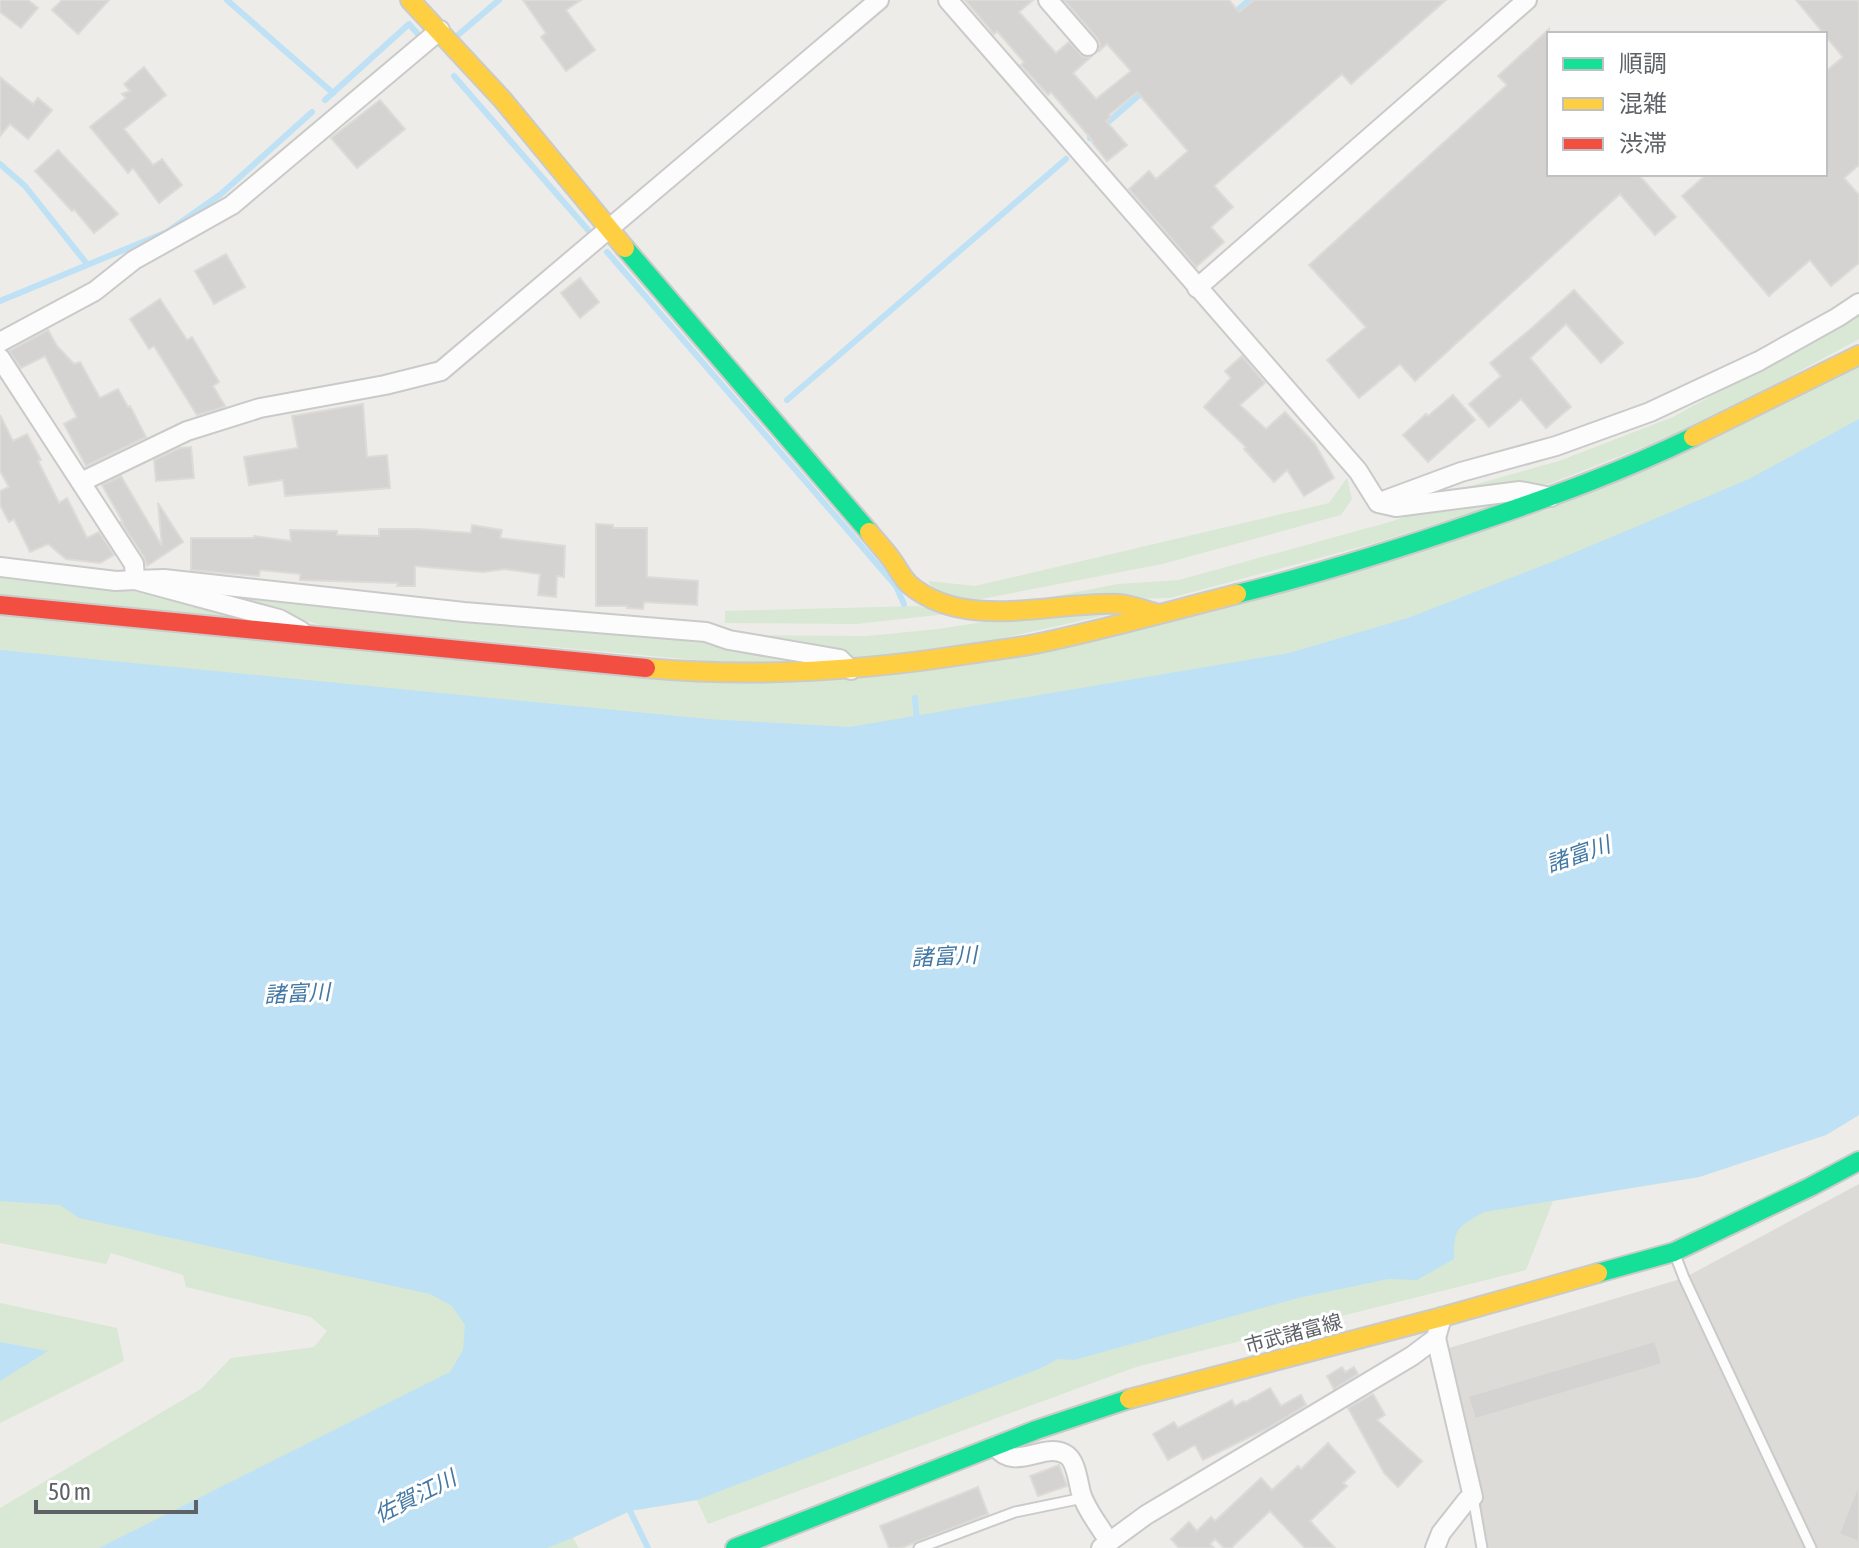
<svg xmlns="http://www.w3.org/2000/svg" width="1859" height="1548" font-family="'Asap Condensed','Noto Sans JP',sans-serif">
<rect width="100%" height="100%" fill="#edece8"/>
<!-- industrial -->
<path fill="#dddbd8" d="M 1859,1184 L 1859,1548 L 1488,1548 L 1449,1348 L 1684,1278 Z"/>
<!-- green -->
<g fill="#d8e8d4">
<path d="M 1859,315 L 1859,339 L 1702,424 L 1549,484 L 1456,490 L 1559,461 L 1673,417 Z"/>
<path d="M 1859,361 L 1859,472 L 1521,621 L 891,745 L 0,667 L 0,614 L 857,679 L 1548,510 Z"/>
<path d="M 1347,478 L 1352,499 L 1341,515 L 1162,564 L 971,601 L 936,592 L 928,581 L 975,586 L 1329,503 Z"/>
<path d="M 1524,496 L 1375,543 L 1170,598 L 1030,601 L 1118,584 L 1179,580 L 1393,521 L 1439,505 Z"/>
<path d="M 0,572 L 158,592 L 277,627 L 0,595 Z"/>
<path d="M 197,589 L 713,642 L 829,662 L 717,662 L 324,626 Z"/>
<path d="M 918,606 L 947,614 L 856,624 L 725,623 L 725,611 Z"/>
<path d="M 1115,613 L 981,643 L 858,658 L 739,635 L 867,636 L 938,629 L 1009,618 Z"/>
<path d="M 1859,1115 L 1826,1135 L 1699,1177 L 1553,1201 L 1526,1270 L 1136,1367 L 708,1524 L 697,1500 L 630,1511 L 573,1538 L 579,1548 L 408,1548 L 1439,1212 Z"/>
<path d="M 0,1186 L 431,1278 L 513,1323 L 460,1382 L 140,1548 L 0,1548 L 0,1508 L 201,1389 L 231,1358 L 314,1347 L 327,1331 L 311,1317 L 186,1287 L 183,1275 L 111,1253 L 106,1264 L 0,1243 Z"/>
<path d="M 0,1303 L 117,1328 L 124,1361 L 0,1423 Z"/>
</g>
<!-- water -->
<g fill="#bee1f5">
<path d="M 1859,419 L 1859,1115 L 1826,1135 L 1699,1177 L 1484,1212 C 1457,1228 1454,1227 1454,1259 L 1417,1280 L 1388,1279 L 1298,1298 L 1074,1360 L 1058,1359 L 1039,1369 L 697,1500 L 630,1511 L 572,1538 L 547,1548 L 99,1548 L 450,1372 L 463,1350 L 465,1325 L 452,1306 L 430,1294 L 79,1218 L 60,1205 L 0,1201 L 0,650 L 708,719 L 849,727 L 1289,653 L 1408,618 L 1557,560 L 1749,479 Z"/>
<path d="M 0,1342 L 48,1351 L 0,1381 Z"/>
</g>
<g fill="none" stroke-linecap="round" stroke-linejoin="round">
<!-- stream -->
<g stroke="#bee1f5" stroke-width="6">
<path d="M 227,0 L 333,93"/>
<path d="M 1232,15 L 1249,0"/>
<path d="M 458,35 L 499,0"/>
<path d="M 454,76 L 588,230"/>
<path d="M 325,100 L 409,24 L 417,33"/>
<path d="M 1090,138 L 1145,90"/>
<path d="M 0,164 L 25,186 L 87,264"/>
<path d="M 607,252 L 896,586 L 904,604"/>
<path d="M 0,301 L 167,232 L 221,194 L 312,112"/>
<path d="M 787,400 L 1066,159"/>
<path d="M 915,698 L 917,723"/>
<path d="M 630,1511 L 648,1548"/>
</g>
</g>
<!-- building -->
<g fill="#d4d3d1" stroke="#dcdbd7" stroke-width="2">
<path d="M 0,0 L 28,0 L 38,8 L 21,28 L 0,12 Z"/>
<path d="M 62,0 L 109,0 L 78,34 L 52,10 Z"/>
<path d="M 523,0 L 581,0 L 566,10 L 595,50 L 566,71 L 541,37 L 546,33 Z"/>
<path d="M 965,0 L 1033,0 L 1019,12 L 1056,53 L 1069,42 L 1083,57 L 1091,57 L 1073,73 L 1096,99 L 1131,71 L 1107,44 L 1099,51 L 1100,44 L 1097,38 L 1064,0 L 1229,0 L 1239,12 L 1254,0 L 1446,0 L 1351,84 L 1342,74 L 1214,186 L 1233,207 L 1211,227 L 1224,242 L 1196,267 L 1129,189 L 1149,171 L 1156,179 L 1188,151 L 1137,92 L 1109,115 L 1111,117 L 1106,121 L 1127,145 L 1107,161 L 1092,142 L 1093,141 L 1051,92 L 1048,95 L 1021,65 L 1024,62 L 997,31 L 994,34 Z"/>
<path d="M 1796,0 L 1859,0 L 1859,165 L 1844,178 L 1859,195 L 1859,263 L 1831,286 L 1810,260 L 1769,296 L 1682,196 L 1707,174 L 1825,174 L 1825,72 L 1843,57 Z"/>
<path d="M 1549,29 L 1549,174 L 1638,174 L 1676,217 L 1655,235 L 1620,194 L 1415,381 L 1400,364 L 1359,398 L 1327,360 L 1366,327 L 1309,265 L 1507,85 L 1498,76 Z"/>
<path d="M 144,67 L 166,95 L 124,129 L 153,165 L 162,159 L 182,185 L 159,203 L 133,168 L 128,173 L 90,127 L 126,98 L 122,94 L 130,91 L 124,84 Z"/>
<path d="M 0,77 L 33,104 L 38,98 L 52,110 L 28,139 L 10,124 L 0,136 Z"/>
<path d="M 380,100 L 405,129 L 357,168 L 331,138 Z"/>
<path d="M 58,150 L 118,214 L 94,233 L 74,209 L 72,211 L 35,171 Z"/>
<path d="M 226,254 L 245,287 L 214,304 L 195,271 Z"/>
<path d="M 580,278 L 599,302 L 580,318 L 561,293 Z"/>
<path d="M 1574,290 L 1623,343 L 1601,363 L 1566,324 L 1530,358 L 1571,407 L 1546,428 L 1521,399 L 1489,427 L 1469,404 L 1501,376 L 1490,363 L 1533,327 Z"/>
<path d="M 160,299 L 187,340 L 192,337 L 219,382 L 213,386 L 225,406 L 221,408 L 197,415 L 154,346 L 149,349 L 130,319 Z"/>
<path d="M 48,330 L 57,346 L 74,364 L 80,362 L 100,398 L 118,389 L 128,407 L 130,406 L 146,437 L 86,466 L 64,424 L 77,417 L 45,356 L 21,368 L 9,351 Z"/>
<path d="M 1242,356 L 1265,383 L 1240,405 L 1266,429 L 1285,412 L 1315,444 L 1334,478 L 1304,496 L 1287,470 L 1274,482 L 1244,449 L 1246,447 L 1204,407 L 1231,378 L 1225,371 Z"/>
<path d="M 1453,395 L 1475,420 L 1428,462 L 1403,435 L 1426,414 L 1428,416 Z"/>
<path d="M 363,404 L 367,457 L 387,455 L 390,488 L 285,496 L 283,480 L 249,485 L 244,457 L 298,448 L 292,416 Z"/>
<path d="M 0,415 L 13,441 L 27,434 L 41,460 L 38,461 L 59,503 L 67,498 L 87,538 L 99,532 L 114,555 L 100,563 L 66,559 L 48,544 L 30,552 L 14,519 L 9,522 L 0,505 L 0,491 L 9,487 L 0,471 Z"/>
<path d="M 191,447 L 194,478 L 156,481 L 154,460 L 180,448 Z"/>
<path d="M 121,476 L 162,546 L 158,503 L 183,542 L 147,566 L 144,557 L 121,522 L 123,522 L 102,485 Z"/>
<path d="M 596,524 L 613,525 L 613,528 L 647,528 L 647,577 L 698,581 L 697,605 L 644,602 L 643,609 L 627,608 L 627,606 L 596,606 Z"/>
<path d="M 472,525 L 502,530 L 500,538 L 565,546 L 564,577 L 557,576 L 556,597 L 538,595 L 540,574 L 505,569 L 483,572 L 415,566 L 415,586 L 397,586 L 398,583 L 300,580 L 300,574 L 260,570 L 259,576 L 191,570 L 191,538 L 254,538 L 254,536 L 291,541 L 290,530 L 337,531 L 337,535 L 379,536 L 379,529 L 419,529 L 471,533 Z"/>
<path d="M 1655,1341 L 1662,1364 L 1475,1419 L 1468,1396 Z"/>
<path d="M 1342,1367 L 1345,1372 L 1354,1367 L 1358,1374 L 1334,1389 L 1327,1376 Z"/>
<path d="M 1270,1388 L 1281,1406 L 1301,1395 L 1306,1405 L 1270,1427 L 1203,1460 L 1195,1445 L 1168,1460 L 1153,1434 L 1174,1422 L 1178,1428 L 1232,1400 L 1235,1406 L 1244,1401 L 1245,1402 Z"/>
<path d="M 1373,1394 L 1385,1415 L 1377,1420 L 1422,1461 L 1398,1487 L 1384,1473 L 1348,1408 Z"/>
<path d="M 1328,1443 L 1355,1472 L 1343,1483 L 1347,1486 L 1310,1521 L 1335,1548 L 1305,1548 L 1270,1511 L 1231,1548 L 1224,1548 L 1215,1539 L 1210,1544 L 1214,1548 L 1179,1548 L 1171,1539 L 1189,1522 L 1197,1531 L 1211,1517 L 1215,1521 L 1261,1478 L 1272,1490 L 1298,1466 L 1301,1469 Z"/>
<path d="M 1059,1465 L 1067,1486 L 1038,1496 L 1030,1476 Z"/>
<path d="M 1858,1486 L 1859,1487 L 1859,1542 L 1839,1534 Z"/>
<path d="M 978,1487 L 988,1514 L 901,1548 L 889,1548 L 880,1526 Z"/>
</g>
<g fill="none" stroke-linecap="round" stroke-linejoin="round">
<defs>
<g id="lane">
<path d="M 1674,1252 L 1684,1278 L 1811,1548"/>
<path d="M 1473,1497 L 1482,1548"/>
<path d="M 919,1548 L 1015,1512 L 1083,1498"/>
</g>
<g id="street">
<path d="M 948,0 L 1358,471 L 1378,503 L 1396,507 L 1520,491 L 1551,497"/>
<path d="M 1048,0 L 1088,46"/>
<path d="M 1197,288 L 1527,0"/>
<path d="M 0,342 L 95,291 L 134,260 L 232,205 L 440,30"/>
<path d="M 0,358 L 134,564 L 135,580 L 164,579 L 464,612 L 706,632 L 729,640 L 840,659 L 851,670"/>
<path d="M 81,482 L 187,431 L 260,408 L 385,385 L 441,371 L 879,0"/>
<path d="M 1380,502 L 1461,472 L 1556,446 L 1650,412 L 1759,361 L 1838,317 L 1859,303"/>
<path d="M 0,567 L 116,581 L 135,580 L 279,619 L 301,631"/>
<path d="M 995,1446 C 1015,1473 1042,1442 1065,1454 C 1076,1459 1078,1482 1081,1493 C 1086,1510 1100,1526 1109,1542"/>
<path d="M 1101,1548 L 1146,1515 L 1412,1356 L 1436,1338 L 1442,1317"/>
<path d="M 1435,1548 L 1441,1533 L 1467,1500 L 1473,1497 L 1436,1338"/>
</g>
<g id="fast">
<path d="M 625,248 L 869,532"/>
<path d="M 1237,594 C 1318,574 1398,549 1477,522 C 1551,497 1623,471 1693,437"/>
<path d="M 1598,1273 L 1674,1252 L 1810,1187 L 1859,1161"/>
<path d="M 735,1548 L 1036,1430 L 1129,1399"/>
</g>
<g id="slow">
<path d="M 410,0 L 502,99 L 625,248"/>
<path d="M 1693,437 L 1859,355"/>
<path d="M 869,532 C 876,541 885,550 892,560 C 898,568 902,578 910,585 C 966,632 1053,601 1119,604 C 1132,605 1143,610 1155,613"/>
<path d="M 646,668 C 755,678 862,671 969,654 C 991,651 1014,648 1035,644 C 1103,630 1170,611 1237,594"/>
<path d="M 1129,1399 L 1442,1317 L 1598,1273"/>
</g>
<path id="jam" d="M 0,605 L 646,668"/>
</defs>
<!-- lane casing -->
<use href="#lane" stroke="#cacaca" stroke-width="13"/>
<!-- street casing -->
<use href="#street" stroke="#cacaca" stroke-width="22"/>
<!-- fast casing -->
<use href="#fast" stroke="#cacac9" stroke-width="22"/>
<!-- slow casing -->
<use href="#slow" stroke="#cacac9" stroke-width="22"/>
<!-- jam casing -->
<use href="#jam" stroke="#cacac9" stroke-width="22"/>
<!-- lane -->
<use href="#lane" stroke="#fcfcfc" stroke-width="9"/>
<!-- street -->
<use href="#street" stroke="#fcfcfc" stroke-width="18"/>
<!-- fast -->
<use href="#fast" stroke="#16e098" stroke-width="18"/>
<!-- slow -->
<use href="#slow" stroke="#ffcf43" stroke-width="18"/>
<!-- jam -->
<use href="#jam" stroke="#f24e42" stroke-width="18"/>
</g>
<g text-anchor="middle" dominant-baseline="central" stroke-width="6" stroke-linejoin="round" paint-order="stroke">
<!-- street labels -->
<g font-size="20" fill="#5e6266" stroke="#fff">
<text transform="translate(1293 1333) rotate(-15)">市武諸富線</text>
</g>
<!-- water labels -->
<g font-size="22" font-style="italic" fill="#4478a4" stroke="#fff">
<text transform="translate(1578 854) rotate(-19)">諸富川</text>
<text transform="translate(944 956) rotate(-3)">諸富川</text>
<text transform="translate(297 993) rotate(-3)">諸富川</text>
<text transform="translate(415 1496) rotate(-27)">佐賀江川</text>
</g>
</g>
<!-- legend -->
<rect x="1547" y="32" width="280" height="144" fill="#ffffff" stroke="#bfc0c2" stroke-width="2"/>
<rect x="1563" y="58" width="40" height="12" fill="#16e098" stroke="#bfc0c2" stroke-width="2"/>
<text x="1619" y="72" font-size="24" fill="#5e6266">順調</text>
<rect x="1563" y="98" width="40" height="12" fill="#ffcf43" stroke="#bfc0c2" stroke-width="2"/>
<text x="1619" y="112" font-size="24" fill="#5e6266">混雑</text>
<rect x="1563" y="138" width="40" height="12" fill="#f24e42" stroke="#bfc0c2" stroke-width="2"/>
<text x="1619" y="152" font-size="24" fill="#5e6266">渋滞</text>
<!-- scale -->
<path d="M36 1500v12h160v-12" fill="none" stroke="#5e6266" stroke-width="4"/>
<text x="48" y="1500" font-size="24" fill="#5e6266" stroke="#ffffff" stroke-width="6" paint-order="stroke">50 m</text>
</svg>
